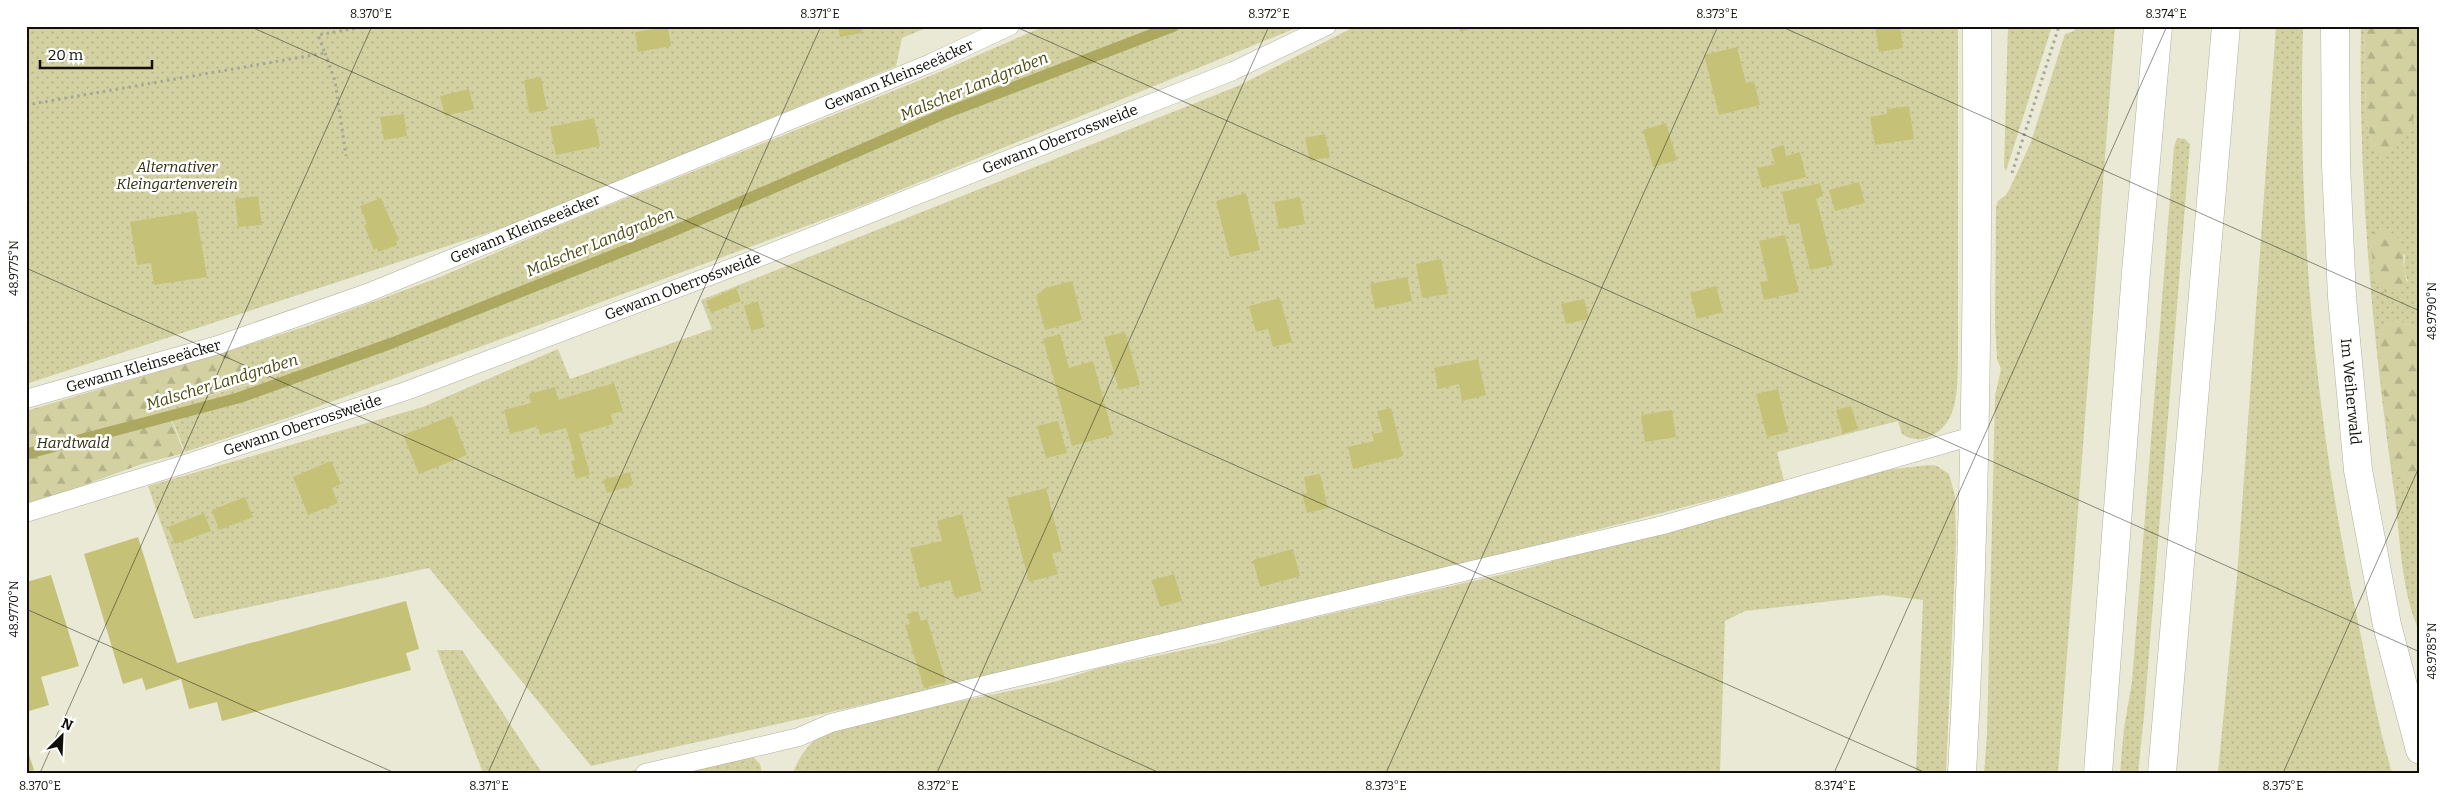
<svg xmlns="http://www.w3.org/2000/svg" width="2446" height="799" font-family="Bitter,serif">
<defs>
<pattern id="green-dots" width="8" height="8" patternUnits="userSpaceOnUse" patternTransform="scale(1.25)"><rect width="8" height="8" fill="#d3d1a1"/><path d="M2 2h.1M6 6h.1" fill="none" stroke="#b4b289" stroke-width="1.8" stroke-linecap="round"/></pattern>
<pattern id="forest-firs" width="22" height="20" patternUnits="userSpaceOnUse" patternTransform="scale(1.25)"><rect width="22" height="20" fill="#d3d1a1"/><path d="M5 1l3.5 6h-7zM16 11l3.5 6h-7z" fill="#b4b289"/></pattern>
</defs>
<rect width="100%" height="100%" fill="#e9e9d5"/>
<!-- green -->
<g fill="url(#green-dots)" fill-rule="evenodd">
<path d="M 26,26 L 931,26 L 902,38 L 896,66 L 527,220 L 26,384 Z"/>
<path d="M 1045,26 L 1301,26 L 866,204 L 290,417 L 185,452 L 167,407 L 259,382 L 234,349 L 307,326 L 440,277 L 555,227 L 930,76 Z"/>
<path d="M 1356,26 L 1958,26 L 1958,361 C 1957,388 1959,423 1931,436 C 1921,441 1911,440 1902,434 L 1898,421 L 1777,452 L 1784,481 L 1462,565 L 1128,645 L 591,766 L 429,568 L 194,619 L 148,486 L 423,407 L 558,349 L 570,379 L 712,329 L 701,300 L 1238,86 Z"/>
<path d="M 2008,26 L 2052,26 L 2006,171 L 2004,167 Z"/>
<path d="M 2077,26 L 2115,26 L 2058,773 L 1984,773 L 1987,736 L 1995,396 L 2001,369 L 1997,359 L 1995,323 L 1996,207 L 1998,201 L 2006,195 L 2011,186 L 2031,142 L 2065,34 L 2074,31 Z"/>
<path d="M 2276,26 L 2303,26 C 2297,231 2317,436 2361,636 C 2370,682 2379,728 2392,773 L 2218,773 L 2237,577 Z"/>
<path d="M 2361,26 L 2364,26 L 2366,120 L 2373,149 L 2408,132 L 2415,104 L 2420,60 L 2420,329 L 2398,321 L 2385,324 L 2377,342 L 2409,482 L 2420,482 L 2420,632 C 2402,598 2400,538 2395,498 C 2373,342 2358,184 2361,26 ZM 2371,240 L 2405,255 L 2404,270 L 2408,282 L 2374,261 Z"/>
<path d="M 2177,138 L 2185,139 L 2190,144 L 2144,716 L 2138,773 L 2120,773 L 2124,728 L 2132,682 L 2174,147 Z"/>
<path d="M 1929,465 L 1937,466 L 1949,474 L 1955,496 L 1956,542 L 1946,773 L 1916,773 L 1923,600 L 1883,595 L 1745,611 L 1725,621 L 1720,773 L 793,773 C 800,755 808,743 825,734 L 946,704 L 1054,682 L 1099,668 L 1222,642 L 1278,626 L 1525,569 L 1827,483 L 1894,469 Z"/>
<path d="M 437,650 L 462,650 L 542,773 L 483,773 Z"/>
<path d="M 741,744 L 760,764 L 762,773 L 623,773 Z"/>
</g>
<!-- forest -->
<g fill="url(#forest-firs)">
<path d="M 2364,26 L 2417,26 L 2418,30 C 2422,54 2420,109 2409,131 C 2404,141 2393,149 2385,157 L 2373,149 L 2366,120 Z"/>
<path d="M 2381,228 C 2407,238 2402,245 2404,269 C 2406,282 2409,280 2402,292 L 2385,292 L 2374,283 L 2371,240 L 2374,232 Z"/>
<path d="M 2398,321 L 2420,329 L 2420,482 L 2409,482 L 2394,477 L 2377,342 L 2385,324 Z"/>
<path d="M 234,349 L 259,382 L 166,406 L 184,453 L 142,464 L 26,506 L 26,411 Z"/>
</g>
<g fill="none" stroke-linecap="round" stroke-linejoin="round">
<!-- stream -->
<path stroke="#aca85f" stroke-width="11" d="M 26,454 L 238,398 L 392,343 L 669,233 L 946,113 L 1174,26"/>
</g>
<!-- building -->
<g fill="#c5c278">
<path d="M 838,26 L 861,26 L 862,33 L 840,37 Z"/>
<path d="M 1458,26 L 1478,26 L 1478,27 L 1460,32 Z"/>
<path d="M 1875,26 L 1900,26 L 1903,48 L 1879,52 Z"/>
<path d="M 668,27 L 671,46 L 638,52 L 635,32 Z"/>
<path d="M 1737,47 L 1746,83 L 1754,81 L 1760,105 L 1719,115 L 1704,55 Z"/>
<path d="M 541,77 L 547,110 L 529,113 L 524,80 Z"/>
<path d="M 469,89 L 474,109 L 445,116 L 440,96 Z"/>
<path d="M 1909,106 L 1914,139 L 1875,145 L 1870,117 L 1887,114 L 1887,109 Z"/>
<path d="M 404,114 L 407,136 L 384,140 L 380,117 Z"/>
<path d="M 594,118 L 600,146 L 556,155 L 550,127 Z"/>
<path d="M 1666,123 L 1677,160 L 1653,167 L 1643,130 Z"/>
<path d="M 1325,134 L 1330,157 L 1310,161 L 1305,138 Z"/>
<path d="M 1784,145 L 1786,156 L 1800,152 L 1806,177 L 1762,188 L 1757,168 L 1775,164 L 1771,149 Z"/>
<path d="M 1859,182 L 1865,203 L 1835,211 L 1829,190 Z"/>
<path d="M 1820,183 L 1823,196 L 1816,198 L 1833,265 L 1810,270 L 1799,223 L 1789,225 L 1782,192 Z"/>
<path d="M 1246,193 L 1260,250 L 1230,257 L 1216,201 Z"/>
<path d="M 258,196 L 262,225 L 238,227 L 235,199 Z"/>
<path d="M 1300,197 L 1305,224 L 1279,229 L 1274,202 Z"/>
<path d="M 381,198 L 399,240 L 396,241 L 397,245 L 378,252 L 377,248 L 374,250 L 364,225 L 367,224 L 360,206 Z"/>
<path d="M 196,211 L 207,277 L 154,285 L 151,263 L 137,265 L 130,222 Z"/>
<path d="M 1785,235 L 1799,292 L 1764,300 L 1760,282 L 1768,281 L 1759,241 Z"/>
<path d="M 1441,259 L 1448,294 L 1422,298 L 1416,264 Z"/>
<path d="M 1407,277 L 1412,301 L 1375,309 L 1370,284 Z"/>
<path d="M 1072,281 L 1082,320 L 1045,330 L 1036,296 L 1045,288 Z"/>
<path d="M 1716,286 L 1723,312 L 1697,319 L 1690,293 Z"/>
<path d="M 736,288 L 741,301 L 711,313 L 706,301 Z"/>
<path d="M 1280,298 L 1292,342 L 1273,347 L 1268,329 L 1256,332 L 1249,306 Z"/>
<path d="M 1584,299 L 1589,319 L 1566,324 L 1561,304 Z"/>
<path d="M 758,301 L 765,327 L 751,331 L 744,306 Z"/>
<path d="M 1125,332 L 1140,385 L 1119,390 L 1104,337 Z"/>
<path d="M 1060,334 L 1069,368 L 1093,361 L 1113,435 L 1072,446 L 1043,339 Z"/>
<path d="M 1478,359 L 1486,395 L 1462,401 L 1459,384 L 1438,389 L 1434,368 Z"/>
<path d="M 614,383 L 623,411 L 611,414 L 613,424 L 579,434 L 590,475 L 576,479 L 571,461 L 575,460 L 566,428 L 540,435 L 538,426 L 510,434 L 504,410 L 531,403 L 529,394 L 555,387 L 558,400 Z"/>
<path d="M 1778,389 L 1788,432 L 1767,437 L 1756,394 Z"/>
<path d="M 1851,406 L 1858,429 L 1843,434 L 1836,410 Z"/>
<path d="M 1391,408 L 1403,456 L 1353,469 L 1348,447 L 1374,441 L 1372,434 L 1383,432 L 1377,411 Z"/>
<path d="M 1672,410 L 1676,437 L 1645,442 L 1641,415 Z"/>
<path d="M 452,416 L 467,455 L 419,474 L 403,435 Z"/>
<path d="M 1058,421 L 1067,453 L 1046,458 L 1037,426 Z"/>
<path d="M 331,461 L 341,484 L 332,488 L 338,503 L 308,515 L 293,477 Z"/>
<path d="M 630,472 L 633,485 L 607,493 L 603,480 Z"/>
<path d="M 1320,474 L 1328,508 L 1307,513 L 1302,494 L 1307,493 L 1304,477 Z"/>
<path d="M 1046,488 L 1062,551 L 1052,554 L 1058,574 L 1029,582 L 1007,498 Z"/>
<path d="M 245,497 L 253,517 L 219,530 L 212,510 Z"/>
<path d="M 204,513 L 211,531 L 175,544 L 168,527 Z"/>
<path d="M 962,514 L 982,591 L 955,598 L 950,580 L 920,588 L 910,548 L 942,541 L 937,521 Z"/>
<path d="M 138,537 L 177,663 L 406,601 L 419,649 L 406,653 L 411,670 L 222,721 L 217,702 L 189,709 L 181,679 L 146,690 L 142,678 L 123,684 L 84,554 Z"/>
<path d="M 1293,549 L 1300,576 L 1260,587 L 1253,560 Z"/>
<path d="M 1174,574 L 1182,601 L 1160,607 L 1152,580 Z"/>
<path d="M 51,575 L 79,666 L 41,677 L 49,705 L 26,712 L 26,582 Z"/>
<path d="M 918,611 L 921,621 L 927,619 L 946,682 L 924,688 L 905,625 L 910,624 L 907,614 Z"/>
<path d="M 26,746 L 34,770 L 26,772 Z"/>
</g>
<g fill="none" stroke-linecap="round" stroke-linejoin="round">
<defs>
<g id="service">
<path id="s1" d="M 26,399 L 218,345 L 367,293 L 931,63 L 1010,26"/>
<path id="s2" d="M 26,513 L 185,464 L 406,391 L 760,257 L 1233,71 L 1327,26"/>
<path d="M 645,773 L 799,737 L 831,723 L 976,687 L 1663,525 L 1976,435"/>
</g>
<path id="minor" d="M 1962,773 C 1976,524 1978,275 1977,26"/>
<g id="tertiary">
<path id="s3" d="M 2335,26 L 2336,165 L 2342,297 L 2358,470 L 2387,625 L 2420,750"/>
</g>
<g id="trunk">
<path d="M 2098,773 L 2136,272 L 2158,26"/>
<path d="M 2162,773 L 2226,26"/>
</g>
</defs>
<!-- service casing -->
<use href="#service" stroke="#b1b09d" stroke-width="19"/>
<!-- minor casing -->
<use href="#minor" stroke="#b1b09d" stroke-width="29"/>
<!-- tertiary casing -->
<use href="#tertiary" stroke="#b1b09d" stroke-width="29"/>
<!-- trunk casing -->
<use href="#trunk" stroke="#b1b09d" stroke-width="29"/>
<!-- path -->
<g stroke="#a7a797" stroke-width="3" stroke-dasharray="2.5 4" stroke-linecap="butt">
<path d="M 325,53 L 335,81 L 346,156"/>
<path d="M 26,105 L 325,53 L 318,35 L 369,26"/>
<path d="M 2012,173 L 2059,26"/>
</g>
<!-- service -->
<use href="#service" stroke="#fff" stroke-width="18"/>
<!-- minor -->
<use href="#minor" stroke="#fff" stroke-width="28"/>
<!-- tertiary -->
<use href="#tertiary" stroke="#fff" stroke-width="28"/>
<!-- trunk -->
<use href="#trunk" stroke="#fff" stroke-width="28"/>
</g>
<!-- ticks -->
<path fill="none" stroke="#100f09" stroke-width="1" stroke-opacity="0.45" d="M 249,26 L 1926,773M 1014,26 L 2420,652M 1780,26 L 2420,311M 26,268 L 1160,773M 26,609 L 395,773M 40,773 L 372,26M 488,773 L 821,26M 937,773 L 1269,26M 1386,773 L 1718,26M 1834,773 L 2167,26M 2283,773 L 2420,465"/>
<g text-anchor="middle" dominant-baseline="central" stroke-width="5" stroke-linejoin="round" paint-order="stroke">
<!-- street labels -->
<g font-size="15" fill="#100f09" stroke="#fff">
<text stroke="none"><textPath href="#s1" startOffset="932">Gewann Kleinseeäcker</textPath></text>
<text stroke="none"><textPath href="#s2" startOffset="1100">Gewann Oberrossweide</textPath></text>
<text stroke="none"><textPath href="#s1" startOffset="528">Gewann Kleinseeäcker</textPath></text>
<text stroke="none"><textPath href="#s2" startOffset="695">Gewann Oberrossweide</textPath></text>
<text stroke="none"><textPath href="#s1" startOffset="122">Gewann Kleinseeäcker</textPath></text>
<text stroke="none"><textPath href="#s3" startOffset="366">Im Weiherwald</textPath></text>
<text stroke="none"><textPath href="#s2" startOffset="290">Gewann Oberrossweide</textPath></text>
</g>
<!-- park labels -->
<g font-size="15" font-style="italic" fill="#2f2d0c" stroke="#fff">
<text x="177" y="167">Alternativer<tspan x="177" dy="17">Kleingartenverein</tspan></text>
<text x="73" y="443">Hardtwald</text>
</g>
<!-- water labels -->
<g font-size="16" font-style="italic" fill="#4b480e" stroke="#fff">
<text transform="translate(974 86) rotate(-22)">Malscher Landgraben</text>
<text transform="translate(600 242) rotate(-22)">Malscher Landgraben</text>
<text transform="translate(222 382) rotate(-17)">Malscher Landgraben</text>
</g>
</g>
<!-- border -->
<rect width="2446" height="799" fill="none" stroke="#ffffff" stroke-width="55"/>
<!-- north arrow -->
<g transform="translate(62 736) rotate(24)" stroke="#ffffff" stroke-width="4" paint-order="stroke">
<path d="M0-4L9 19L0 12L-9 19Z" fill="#100f09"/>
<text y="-8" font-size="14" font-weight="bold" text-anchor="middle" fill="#100f09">N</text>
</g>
<!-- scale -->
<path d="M40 60v8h112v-8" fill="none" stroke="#100f09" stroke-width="2.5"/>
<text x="48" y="60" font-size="15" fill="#100f09" stroke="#ffffff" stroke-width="4" paint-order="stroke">20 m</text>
<rect x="28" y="28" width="2390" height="744" fill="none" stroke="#100f09" stroke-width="2"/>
<g font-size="12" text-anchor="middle" fill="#100f09">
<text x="371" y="18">8.370°E</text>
<text x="820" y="18">8.371°E</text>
<text x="1269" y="18">8.372°E</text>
<text x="1717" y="18">8.373°E</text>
<text x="2166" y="18">8.374°E</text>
<text transform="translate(14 268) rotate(-90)" y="4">48.9775°N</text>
<text transform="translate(2432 311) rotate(-90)" y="4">48.9790°N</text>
<text transform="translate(14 609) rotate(-90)" y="4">48.9770°N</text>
<text transform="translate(2432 651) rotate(-90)" y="4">48.9785°N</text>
<text x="40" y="790">8.370°E</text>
<text x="489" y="790">8.371°E</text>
<text x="938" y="790">8.372°E</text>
<text x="1386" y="790">8.373°E</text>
<text x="1835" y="790">8.374°E</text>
<text x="2283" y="790">8.375°E</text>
</g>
</svg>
